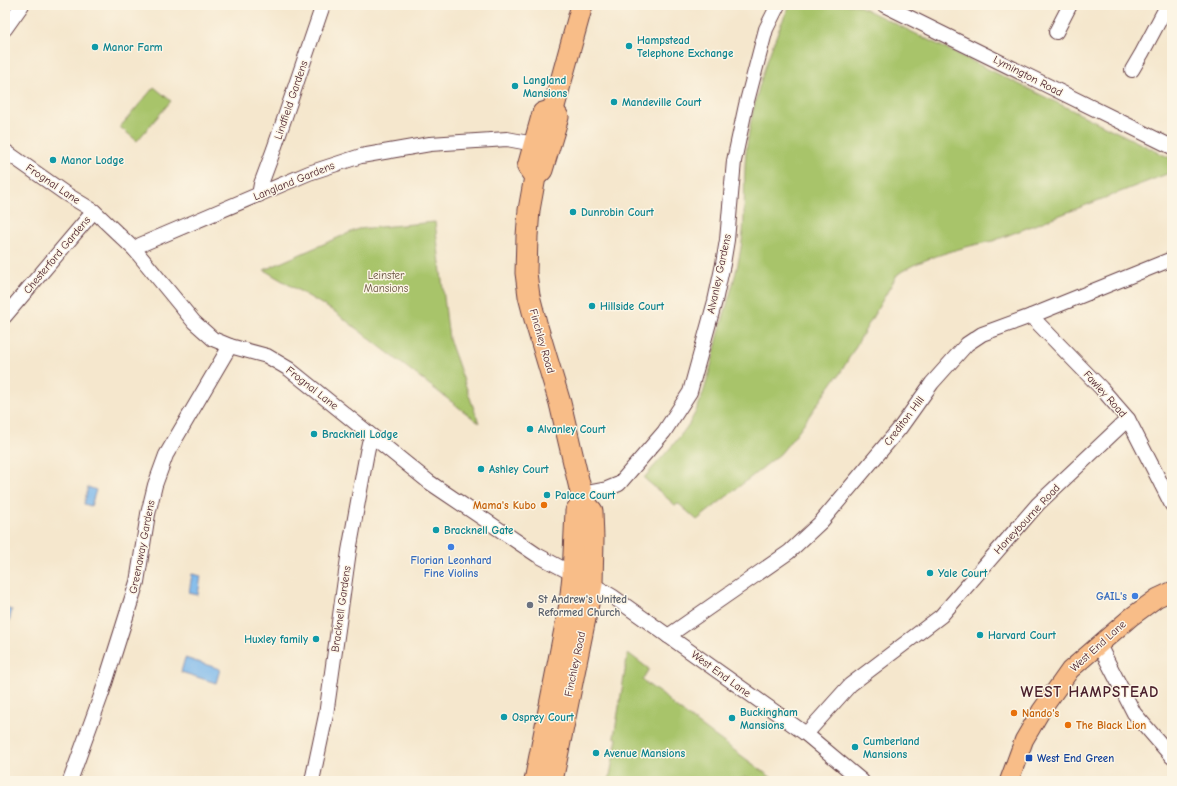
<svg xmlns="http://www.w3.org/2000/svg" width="1177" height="786" font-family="'Comic Neue',sans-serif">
<rect width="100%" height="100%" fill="#fcf5e5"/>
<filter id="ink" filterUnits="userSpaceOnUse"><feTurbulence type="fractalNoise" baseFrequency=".025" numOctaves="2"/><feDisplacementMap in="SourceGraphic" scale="8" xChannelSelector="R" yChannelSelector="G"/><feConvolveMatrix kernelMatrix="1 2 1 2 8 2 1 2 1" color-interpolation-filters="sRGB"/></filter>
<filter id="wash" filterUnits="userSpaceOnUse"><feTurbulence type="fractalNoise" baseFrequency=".012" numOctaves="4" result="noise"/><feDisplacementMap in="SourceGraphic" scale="16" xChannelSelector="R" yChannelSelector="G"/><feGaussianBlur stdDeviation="0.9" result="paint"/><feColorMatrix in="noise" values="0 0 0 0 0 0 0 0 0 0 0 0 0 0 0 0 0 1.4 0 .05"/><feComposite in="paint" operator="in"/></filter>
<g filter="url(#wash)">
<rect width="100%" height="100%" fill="#f5e7cd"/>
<!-- green -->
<g fill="#a8c46b" stroke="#79724b">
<path d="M 790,5 L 857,5 L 1168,157 L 1172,159 L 1172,172 L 993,241 C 969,245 915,260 897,275 L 838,377 L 837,376 C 818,402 801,430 780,454 L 697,520 L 679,504 L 675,505 L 644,478 C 659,460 676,443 689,424 C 706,397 712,359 720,329 C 728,300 738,271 742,241 C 746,212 743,182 746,153 C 751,106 769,47 790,5 Z"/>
<path d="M 154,87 L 171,101 L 137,141 L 120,127 Z"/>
<path d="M 435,222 L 449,339 L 479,423 L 335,312 L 264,270 L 358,229 Z"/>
<path d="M 628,653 L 649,669 L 642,680 L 664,696 L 674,706 L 776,781 L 754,781 L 753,779 L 745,777 L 737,781 L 609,781 L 617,738 L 614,737 Z"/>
</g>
<!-- water -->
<g fill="#79b7ec" stroke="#626b8c">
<path d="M 88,487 L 96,490 L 91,506 L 84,504 Z"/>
<path d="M 192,574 L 201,576 L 198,595 L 189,593 Z"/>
<path d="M 5,608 L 12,610 L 8,626 L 5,625 Z"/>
<path d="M 185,658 L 220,669 L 216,683 L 181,672 Z"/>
</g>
</g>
<g filter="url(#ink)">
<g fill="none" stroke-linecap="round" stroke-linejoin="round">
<defs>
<g id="minor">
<path d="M 884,5 L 1172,147"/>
<path d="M 5,29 L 22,5"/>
<path d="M 1056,32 L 1070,5"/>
<path d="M 1132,70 L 1142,53 L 1167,6"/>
<path d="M 5,151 L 66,194 L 94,211 L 135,250 L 194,322 L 213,339 L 230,346 L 267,356 L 289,369 L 429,482 L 537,555 L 592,584 L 612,596 L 806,734 L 862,781"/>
<path d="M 259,195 L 261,184 L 274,149 L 323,5"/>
<path d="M 135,250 L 140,245 L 309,173 L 361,156 L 430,144 L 507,139 L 534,144"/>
<path d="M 5,316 L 94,211"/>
<path d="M 1031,316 L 1101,388 L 1128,419 L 1172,505"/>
<path d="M 581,494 L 607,489 L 619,484 L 664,432 L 690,392 L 715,301 L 723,264 L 727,240 L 734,161 L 746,105 L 766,29 L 778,5"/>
<path d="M 668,636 L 789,552 L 821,522 L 900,428 L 932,383 L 967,344 L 982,334 L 1031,316 L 1172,259"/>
<path d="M 1099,645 L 1134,713 L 1172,757"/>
<path d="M 806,734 L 850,685 L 941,616 L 1038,504 L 1128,419"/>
<path d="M 70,781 L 102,693 L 137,582 L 148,514 L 155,485 L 166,455 L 230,346"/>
<path d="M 312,781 L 326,715 L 349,551 L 367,452 L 369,443 L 373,437"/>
</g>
<path id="major" d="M 1009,781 L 1024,740 L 1041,711 L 1070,670 L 1131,617 L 1157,598 L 1172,591"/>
<g id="highway">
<path d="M 553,110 L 582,5"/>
<path d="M 535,177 L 528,167 L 543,113 L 553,110"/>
<path d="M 535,781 L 570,604 L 573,575 L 576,511 L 583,501"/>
<path d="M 552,781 L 592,584 L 593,539 L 592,511 L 583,501 L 560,403 L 536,323 L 529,296 L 526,273 L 527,236 L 529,210 L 535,177 L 542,170 L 558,117 L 553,110"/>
</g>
</defs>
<!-- minor casing -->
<use href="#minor" stroke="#643d43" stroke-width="16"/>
<!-- major casing -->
<use href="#major" stroke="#643d43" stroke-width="20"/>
<!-- highway casing -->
<use href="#highway" stroke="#643d43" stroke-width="23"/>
<!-- minor -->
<use href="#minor" stroke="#fff" stroke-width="14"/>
<!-- major -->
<use href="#major" stroke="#f8bd88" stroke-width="18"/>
<!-- highway -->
<use href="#highway" stroke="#f8bd88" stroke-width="21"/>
</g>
</g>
<!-- markers -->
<g fill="#0f9aa8" stroke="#fcf5e5" stroke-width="1.5">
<circle cx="629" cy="46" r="4"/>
<circle cx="95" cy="47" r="4"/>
<circle cx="515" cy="86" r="4"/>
<circle cx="614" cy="102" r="4"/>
<circle cx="53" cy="160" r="4"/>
<circle cx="573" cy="212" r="4"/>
<circle cx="592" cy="306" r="4"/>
<circle cx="530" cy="429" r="4"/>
<circle cx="314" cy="434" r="4"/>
<circle cx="481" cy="469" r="4"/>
<circle cx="547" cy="495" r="4"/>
<circle cx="436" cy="530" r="4"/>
<circle cx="930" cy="573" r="4"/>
<circle cx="980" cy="635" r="4"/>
<circle cx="316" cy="639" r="4"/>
<circle cx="504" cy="717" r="4"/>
<circle cx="732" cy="718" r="4"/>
<circle cx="855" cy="747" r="4"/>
<circle cx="596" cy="753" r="4"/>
</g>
<g fill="#e8710a" stroke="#fcf5e5" stroke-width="1.5">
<circle cx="544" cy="505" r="4"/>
<circle cx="1014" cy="713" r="4"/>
<circle cx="1068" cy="725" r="4"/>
</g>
<g fill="#3f7fe0" stroke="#fcf5e5" stroke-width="1.5">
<circle cx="451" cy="547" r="4"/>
<circle cx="1135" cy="596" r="4"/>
</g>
<circle fill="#6b7280" stroke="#fcf5e5" stroke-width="1.5" cx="530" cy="605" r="4"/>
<rect fill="#1a4fb4" stroke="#fcf5e5" stroke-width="1.5" x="1025" y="754" width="8" height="8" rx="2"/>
<g text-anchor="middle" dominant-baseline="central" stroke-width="3" stroke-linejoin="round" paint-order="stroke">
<!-- culture labels -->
<g font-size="11" font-weight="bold" fill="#0d838f" stroke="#fcf5e5" text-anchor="start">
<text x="637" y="40">Hampstead<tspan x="637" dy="13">Telephone Exchange</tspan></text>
<text x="103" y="47">Manor Farm</text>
<text x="523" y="80">Langland<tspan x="523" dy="13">Mansions</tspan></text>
<text x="622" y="102">Mandeville Court</text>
<text x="61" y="160">Manor Lodge</text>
<text x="581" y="212">Dunrobin Court</text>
<text x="600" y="306">Hillside Court</text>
<text x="538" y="429">Alvanley Court</text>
<text x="322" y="434">Bracknell Lodge</text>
<text x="489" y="469">Ashley Court</text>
<text x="555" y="495">Palace Court</text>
<text x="444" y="530">Bracknell Gate</text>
<text x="938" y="573">Yale Court</text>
<text x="988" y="635">Harvard Court</text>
<text x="308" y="639" text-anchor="end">Huxley family</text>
<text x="740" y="712">Buckingham<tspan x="740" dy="13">Mansions</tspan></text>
<text x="512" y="717">Osprey Court</text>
<text x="863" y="741">Cumberland<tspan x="863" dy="13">Mansions</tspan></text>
<text x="604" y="753">Avenue Mansions</text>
</g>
<!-- street labels -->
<g font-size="11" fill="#4a1f2b" stroke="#fcf5e5">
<text transform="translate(1028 76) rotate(27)">Lymington Road</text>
<text transform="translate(291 100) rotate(-71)">Lindfield Gardens</text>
<text transform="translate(294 181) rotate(-22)">Langland Gardens</text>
<text transform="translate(53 184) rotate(34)">Frognal Lane</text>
<text transform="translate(57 255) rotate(-50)">Chesterford Gardens</text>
<text transform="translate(719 274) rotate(-78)">Alvanley Gardens</text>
<text transform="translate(542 341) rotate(74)">Finchley Road</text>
<text transform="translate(312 388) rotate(38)">Frognal Lane</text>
<text transform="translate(1105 394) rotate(48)">Fawley Road</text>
<text transform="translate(904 421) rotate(-53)">Crediton Hill</text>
<text transform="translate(1027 519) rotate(-47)">Honeybourne Road</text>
<text transform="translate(142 547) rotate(-79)">Greenaway Gardens</text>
<text transform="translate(341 609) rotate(-82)">Bracknell Gardens</text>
<text transform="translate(1098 646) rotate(-42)">West End Lane</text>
<text transform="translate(575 664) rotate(-78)">Finchley Road</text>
<text transform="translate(721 674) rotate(36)">West End Lane</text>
</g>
<!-- park labels -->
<g font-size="11" fill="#66513e" stroke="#fcf5e5">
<text x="386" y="275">Leinster<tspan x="386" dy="13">Mansions</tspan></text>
</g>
<!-- food labels -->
<g font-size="11" font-weight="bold" fill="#c56008" stroke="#fcf5e5" text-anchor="start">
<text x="536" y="505" text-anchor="end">Mama's Kubo</text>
<text x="1022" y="713">Nando's</text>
<text x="1076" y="725">The Black Lion</text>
</g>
<!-- shop labels -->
<g font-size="11" font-weight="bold" fill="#366cbe" stroke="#fcf5e5">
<text x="451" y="560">Florian Leonhard<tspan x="451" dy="13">Fine Violins</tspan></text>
<text x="1127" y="596" text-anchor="end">GAIL's</text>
</g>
<!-- worship labels -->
<g font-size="11" font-weight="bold" fill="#5b616d" stroke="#fcf5e5" text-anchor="start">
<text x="538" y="599">St Andrew's United<tspan x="538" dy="13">Reformed Church</tspan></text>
</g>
<!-- transit labels -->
<g font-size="11" font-weight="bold" fill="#164399" stroke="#fcf5e5" text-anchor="start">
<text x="1037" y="758">West End Green</text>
</g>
<!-- district labels -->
<g font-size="15" font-weight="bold" letter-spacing="1" fill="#4a1f2b" stroke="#fcf5e5">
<text x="1090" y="692">WEST HAMPSTEAD</text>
</g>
</g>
<!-- margin -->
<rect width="1177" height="786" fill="none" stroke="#fcf5e5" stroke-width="20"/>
</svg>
